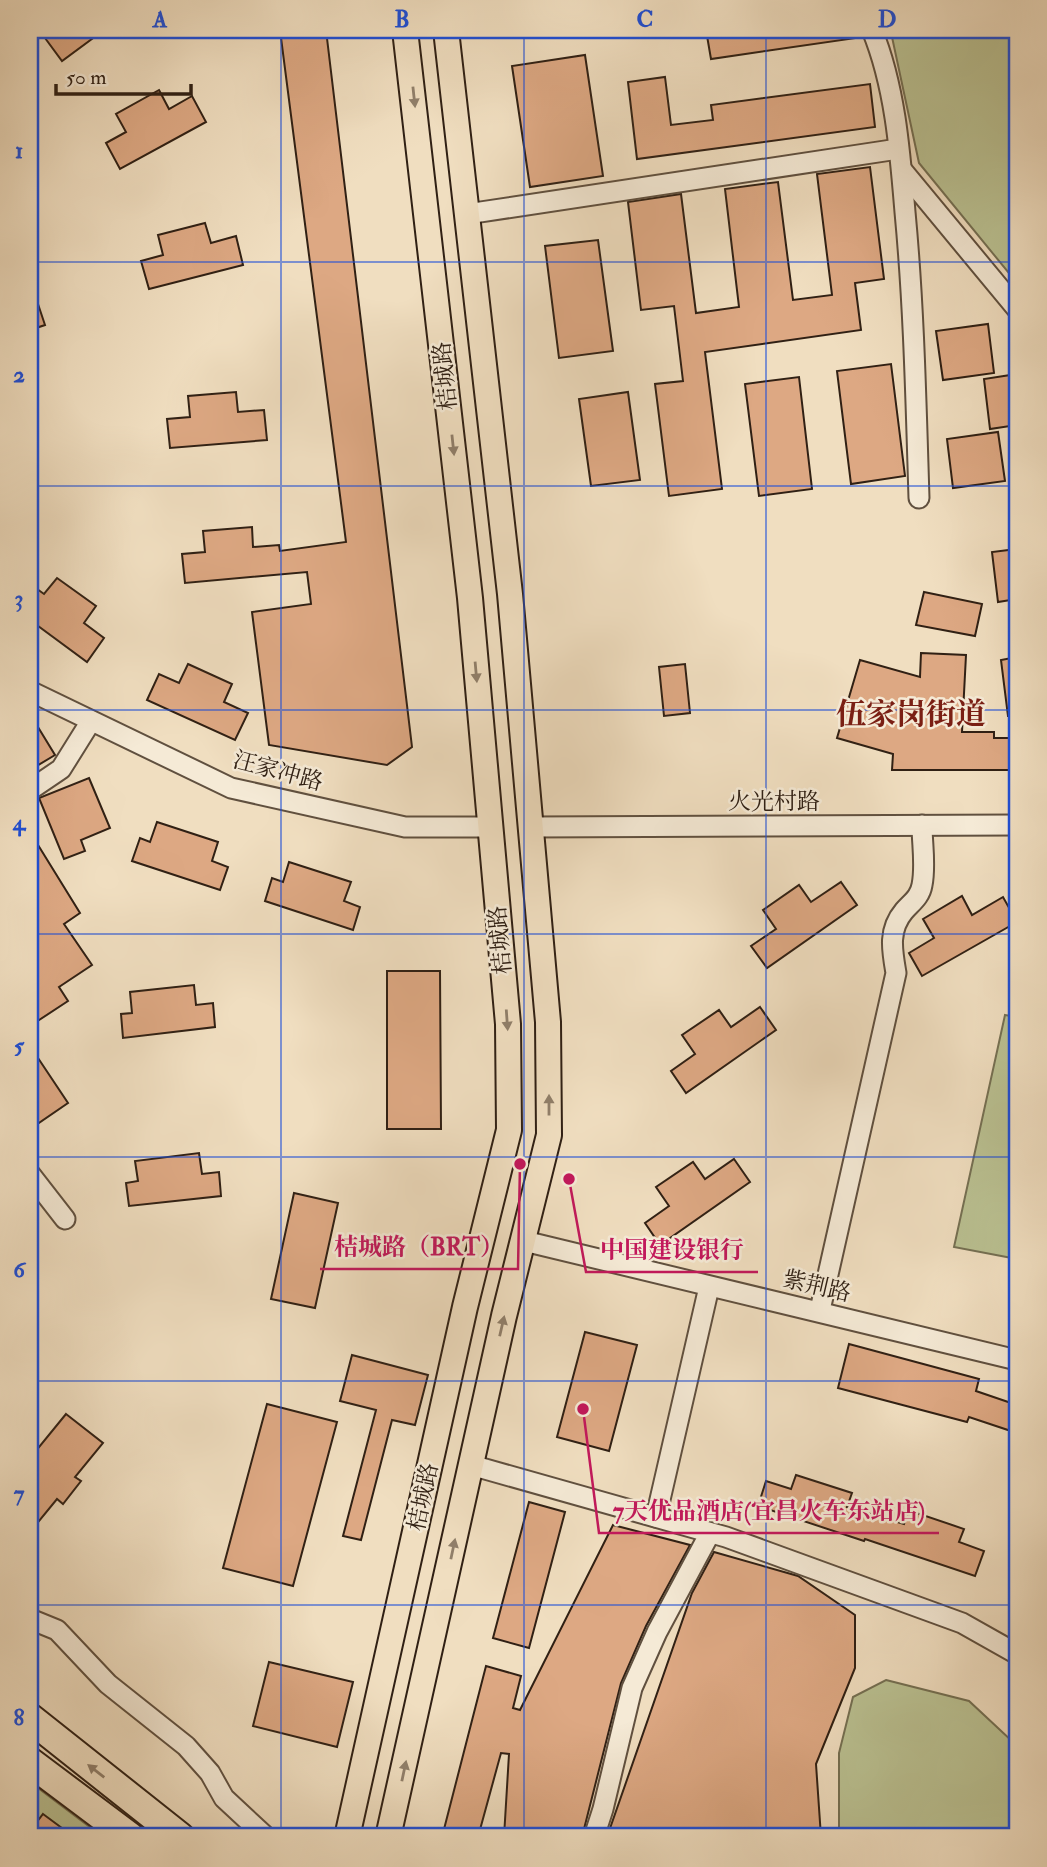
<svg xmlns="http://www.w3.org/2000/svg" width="1047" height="1867" font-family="'IM FELL Double Pica','Noto Serif SC',serif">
<rect width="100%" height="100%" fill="#f0dec0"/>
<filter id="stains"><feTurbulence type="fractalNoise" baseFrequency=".00286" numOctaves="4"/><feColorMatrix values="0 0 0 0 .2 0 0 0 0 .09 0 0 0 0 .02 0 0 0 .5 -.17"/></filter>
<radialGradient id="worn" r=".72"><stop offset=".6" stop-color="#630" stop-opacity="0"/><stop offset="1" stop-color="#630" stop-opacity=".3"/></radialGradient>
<!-- green -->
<g fill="#bac192" stroke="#757053" stroke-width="2">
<path d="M 906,30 L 1017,30 L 1017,283 L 919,163 L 892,37 Z"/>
<path d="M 1005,1015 L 1017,1017 L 1017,1259 L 954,1247 Z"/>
<path d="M 886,1680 L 969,1701 L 1014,1743 L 1017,1741 L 1017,1837 L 839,1837 L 839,1753 L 853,1697 Z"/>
<path d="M 30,1782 L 103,1837 L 30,1837 Z"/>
</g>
<!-- building -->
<g fill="#dda883" stroke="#302014" stroke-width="2">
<path d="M 55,30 L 104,30 L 62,61 L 45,38 Z"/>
<path d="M 280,30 L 326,30 L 412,747 L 387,765 L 269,745 L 252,612 L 311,604 L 307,572 L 185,583 L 182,554 L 205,552 L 203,531 L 252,527 L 253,547 L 279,545 L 280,551 L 346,542 Z"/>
<path d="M 706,30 L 855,30 L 856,38 L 711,59 Z"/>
<path d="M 585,55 L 603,176 L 530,187 L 512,66 Z"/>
<path d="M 665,77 L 671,125 L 713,120 L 711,105 L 870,84 L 875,127 L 637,159 L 628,82 Z"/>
<path d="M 159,90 L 169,109 L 192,96 L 206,122 L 120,169 L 106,143 L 126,132 L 116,114 Z"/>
<path d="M 870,167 L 884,279 L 855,283 L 861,330 L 705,352 L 722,489 L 669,496 L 655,384 L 683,381 L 674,306 L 641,310 L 628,202 L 681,194 L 696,313 L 739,307 L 725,189 L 778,182 L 793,300 L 832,295 L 817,174 Z"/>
<path d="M 205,223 L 211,243 L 236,236 L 243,265 L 149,289 L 141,261 L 163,255 L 158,235 Z"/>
<path d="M 598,240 L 613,351 L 559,358 L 545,246 Z"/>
<path d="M 32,286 L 45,325 L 30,330 L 30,287 Z"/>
<path d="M 988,324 L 994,373 L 943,380 L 936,331 Z"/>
<path d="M 891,364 L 905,476 L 851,484 L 837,371 Z"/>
<path d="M 1017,374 L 1017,425 L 990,429 L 984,379 Z"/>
<path d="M 799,377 L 812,489 L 759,496 L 745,384 Z"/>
<path d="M 236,392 L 238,412 L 264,410 L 267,440 L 170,448 L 167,419 L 190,417 L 188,396 Z"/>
<path d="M 628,392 L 640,480 L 591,486 L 579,399 Z"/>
<path d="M 998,432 L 1005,481 L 953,488 L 947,439 Z"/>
<path d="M 1017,549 L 1017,599 L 998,602 L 992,552 Z"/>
<path d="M 57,578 L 96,606 L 84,623 L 104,638 L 87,662 L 30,620 L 30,584 L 44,594 Z"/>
<path d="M 924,592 L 982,604 L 975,636 L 916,625 Z"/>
<path d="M 921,653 L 966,655 L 962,732 L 994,732 L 994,738 L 1017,738 L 1017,770 L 892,770 L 893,754 L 837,738 L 860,660 L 920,677 Z"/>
<path d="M 1017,657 L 1017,716 L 1008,716 L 1001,660 Z"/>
<path d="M 188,664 L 232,684 L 224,702 L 248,713 L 235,740 L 147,700 L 159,674 L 179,683 Z"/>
<path d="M 685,664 L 690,713 L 664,716 L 659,667 Z"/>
<path d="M 30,714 L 55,755 L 30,770 Z"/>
<path d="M 89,778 L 110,828 L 81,840 L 85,851 L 64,859 L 39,798 Z"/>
<path d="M 157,822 L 218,842 L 212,861 L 228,867 L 220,890 L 132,861 L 140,838 L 150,842 Z"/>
<path d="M 30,832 L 80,913 L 64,924 L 92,965 L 59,987 L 68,1001 L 30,1026 Z"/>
<path d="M 289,862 L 351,882 L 344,901 L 360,907 L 353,930 L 265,901 L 272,878 L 283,882 Z"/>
<path d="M 841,882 L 857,905 L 767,968 L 751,946 L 776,929 L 763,910 L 799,885 L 811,902 Z"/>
<path d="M 962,896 L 972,915 L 1003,897 L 1017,922 L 922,976 L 909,953 L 934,938 L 923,919 Z"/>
<path d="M 387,971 L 440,971 L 441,1129 L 387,1129 Z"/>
<path d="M 194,985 L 196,1005 L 213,1003 L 215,1027 L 123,1038 L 121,1014 L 132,1013 L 130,992 Z"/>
<path d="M 760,1007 L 776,1030 L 686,1093 L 671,1071 L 695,1054 L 682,1035 L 719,1010 L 731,1027 Z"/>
<path d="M 30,1046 L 68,1103 L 30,1129 Z"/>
<path d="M 199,1153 L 202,1174 L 219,1172 L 221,1196 L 129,1206 L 126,1183 L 138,1181 L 135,1161 Z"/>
<path d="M 734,1159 L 750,1182 L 660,1245 L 645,1223 L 669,1206 L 656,1187 L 693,1162 L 705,1179 Z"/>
<path d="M 294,1193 L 338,1203 L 315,1308 L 271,1299 Z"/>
<path d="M 585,1332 L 637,1345 L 609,1451 L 557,1437 Z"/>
<path d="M 849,1344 L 979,1379 L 976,1391 L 1017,1405 L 1017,1433 L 969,1417 L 967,1422 L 838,1388 Z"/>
<path d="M 352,1355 L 428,1375 L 415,1425 L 392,1420 L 361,1540 L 343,1536 L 376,1410 L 340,1401 Z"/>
<path d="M 267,1404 L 337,1422 L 293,1586 L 223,1568 Z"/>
<path d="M 66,1414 L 103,1443 L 75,1477 L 81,1481 L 63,1504 L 57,1499 L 30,1532 L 30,1458 Z"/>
<path d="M 796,1475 L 852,1493 L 847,1507 L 904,1524 L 908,1510 L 964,1529 L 959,1542 L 984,1551 L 975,1576 L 865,1539 L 864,1541 L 758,1506 L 766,1481 L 791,1489 Z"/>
<path d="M 529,1502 L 565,1512 L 529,1648 L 493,1638 Z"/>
<path d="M 613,1525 L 690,1545 L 646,1626 L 621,1683 L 582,1837 L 504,1837 L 509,1754 L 501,1753 L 478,1837 L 442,1837 L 486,1666 L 521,1676 L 513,1708 L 520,1710 Z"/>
<path d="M 714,1552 L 798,1576 L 855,1615 L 855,1668 L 816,1764 L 821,1837 L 607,1837 L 692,1593 Z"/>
<path d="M 269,1662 L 353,1682 L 337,1747 L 253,1726 Z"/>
<path d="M 43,1814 L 74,1837 L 30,1837 L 30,1831 Z"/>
</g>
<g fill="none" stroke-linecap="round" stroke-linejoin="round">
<defs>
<g id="minor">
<path d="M 872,30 C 895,86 900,151 905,212 C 914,307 916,403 919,498"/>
<path d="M 902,170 L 1017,309"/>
<path d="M 467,214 L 898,149"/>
<path d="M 30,691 L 231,788 L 405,827 L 490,827"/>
<path d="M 30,790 L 61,769 L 91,721"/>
<path d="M 531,827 L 1017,825"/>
<path d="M 30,1174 L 65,1219"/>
<path d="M 524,1241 C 688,1282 853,1319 1017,1360"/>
<path d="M 820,1310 L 896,973 C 892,950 888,930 904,911 C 912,902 920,897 922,885 C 926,866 922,844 922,825"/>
<path d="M 471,1465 L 726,1537 L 962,1623 L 1017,1654"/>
<path d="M 656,1517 L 709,1287"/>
<path d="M 30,1619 L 57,1630 L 108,1684 L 186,1746 L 210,1773 L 224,1798 L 266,1837"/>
<path d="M 594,1837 L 603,1809 L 632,1688 L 657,1632 L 710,1533"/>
</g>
<g id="major">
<path d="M 347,1837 L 465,1307 L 509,1130 L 508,1024 L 470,598 L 405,30"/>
<path d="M 388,1837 L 504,1316 L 549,1135 L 548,1022 L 510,594 L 446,30"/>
</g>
<g id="highway">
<path d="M 30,1718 L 180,1837"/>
<path d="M 30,1762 L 130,1837"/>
</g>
</defs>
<!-- minor casing -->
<use href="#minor" stroke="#60503f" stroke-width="23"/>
<!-- major casing -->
<use href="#major" stroke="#302014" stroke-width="28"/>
<!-- highway casing -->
<use href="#highway" stroke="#302014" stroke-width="32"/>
<!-- minor -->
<use href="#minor" stroke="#f5ead6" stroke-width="19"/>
<!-- major -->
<use href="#major" stroke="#f0dec0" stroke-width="24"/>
<!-- highway -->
<use href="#highway" stroke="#f0dec0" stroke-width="28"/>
</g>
<!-- one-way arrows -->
<defs><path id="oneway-solid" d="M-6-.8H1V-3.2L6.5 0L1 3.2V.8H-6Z" transform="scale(1.75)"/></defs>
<g fill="#907f6a">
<use href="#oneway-solid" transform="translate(414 97) rotate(84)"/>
<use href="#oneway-solid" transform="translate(453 445) rotate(84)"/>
<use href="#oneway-solid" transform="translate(476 672) rotate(85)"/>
<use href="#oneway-solid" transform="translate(507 1020) rotate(86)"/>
<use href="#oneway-solid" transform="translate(549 1105) rotate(-90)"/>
<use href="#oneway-solid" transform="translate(502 1326) rotate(-77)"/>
<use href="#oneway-solid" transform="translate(453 1549) rotate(-78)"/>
<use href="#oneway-solid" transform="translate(96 1771) rotate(-142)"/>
<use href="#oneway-solid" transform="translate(404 1771) rotate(-78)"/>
</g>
<!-- grid -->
<path fill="none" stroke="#1d4ed8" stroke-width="2" stroke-opacity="0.55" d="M 281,30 L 281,1837M 524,30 L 524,1837M 766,30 L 766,1837M 30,262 L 1017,262M 30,486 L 1017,486M 30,710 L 1017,710M 30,934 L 1017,934M 30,1157 L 1017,1157M 30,1381 L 1017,1381M 30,1605 L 1017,1605"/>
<g text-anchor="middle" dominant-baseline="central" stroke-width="5" stroke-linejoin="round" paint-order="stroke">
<!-- street labels -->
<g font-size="23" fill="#302014" stroke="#f5ead6">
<text transform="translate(445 376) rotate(-96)">桔城路</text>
<text transform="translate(278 771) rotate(15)">汪家冲路</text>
<text x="774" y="801">火光村路</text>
<text transform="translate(500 940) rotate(-95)">桔城路</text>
<text transform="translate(817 1286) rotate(13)">紫荆路</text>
<text transform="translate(423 1497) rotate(-78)">桔城路</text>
</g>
<!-- district labels -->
<g font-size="30" font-weight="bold" fill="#7a1f14" stroke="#f5ead6">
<text x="911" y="714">伍家岗街道</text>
</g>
</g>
<!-- callouts -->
<path fill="none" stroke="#c2185b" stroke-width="2.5" d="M520 1164L518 1269H320M569 1179L586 1272H758M583 1409L599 1533H939"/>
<g fill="#c2185b" stroke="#f5ead6" stroke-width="2.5">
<circle cx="520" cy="1164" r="7"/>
<circle cx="569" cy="1179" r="7"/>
<circle cx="583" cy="1409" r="7"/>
</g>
<g font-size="24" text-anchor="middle" font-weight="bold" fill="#c2185b" stroke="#f5ead6" stroke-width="5" stroke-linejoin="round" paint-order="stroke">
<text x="419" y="1255">桔城路（BRT）</text>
<text x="672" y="1258">中国建设银行</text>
<text x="769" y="1519">7天优品酒店(宜昌火车东站店)</text>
</g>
<!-- margin -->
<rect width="1047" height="1867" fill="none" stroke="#f0dec0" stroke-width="77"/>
<!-- scale -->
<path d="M56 84v10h135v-10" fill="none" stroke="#302014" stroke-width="3.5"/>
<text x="66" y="84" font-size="21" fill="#302014" stroke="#f5ead6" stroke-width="5" paint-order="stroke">50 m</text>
<rect x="38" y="38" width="971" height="1790" fill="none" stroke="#1d4ed8" stroke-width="2.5"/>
<g font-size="23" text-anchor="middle" font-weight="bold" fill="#1d4ed8">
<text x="160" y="27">A</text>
<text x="402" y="27">B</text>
<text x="645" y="27">C</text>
<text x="887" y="27">D</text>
<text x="19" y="158">1</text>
<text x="19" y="382">2</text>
<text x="19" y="606">3</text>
<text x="19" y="830">4</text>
<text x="19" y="1053">5</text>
<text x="19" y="1277">6</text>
<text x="19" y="1501">7</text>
<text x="19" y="1725">8</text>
</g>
<rect width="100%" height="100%" filter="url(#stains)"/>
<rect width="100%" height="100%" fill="url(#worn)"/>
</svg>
